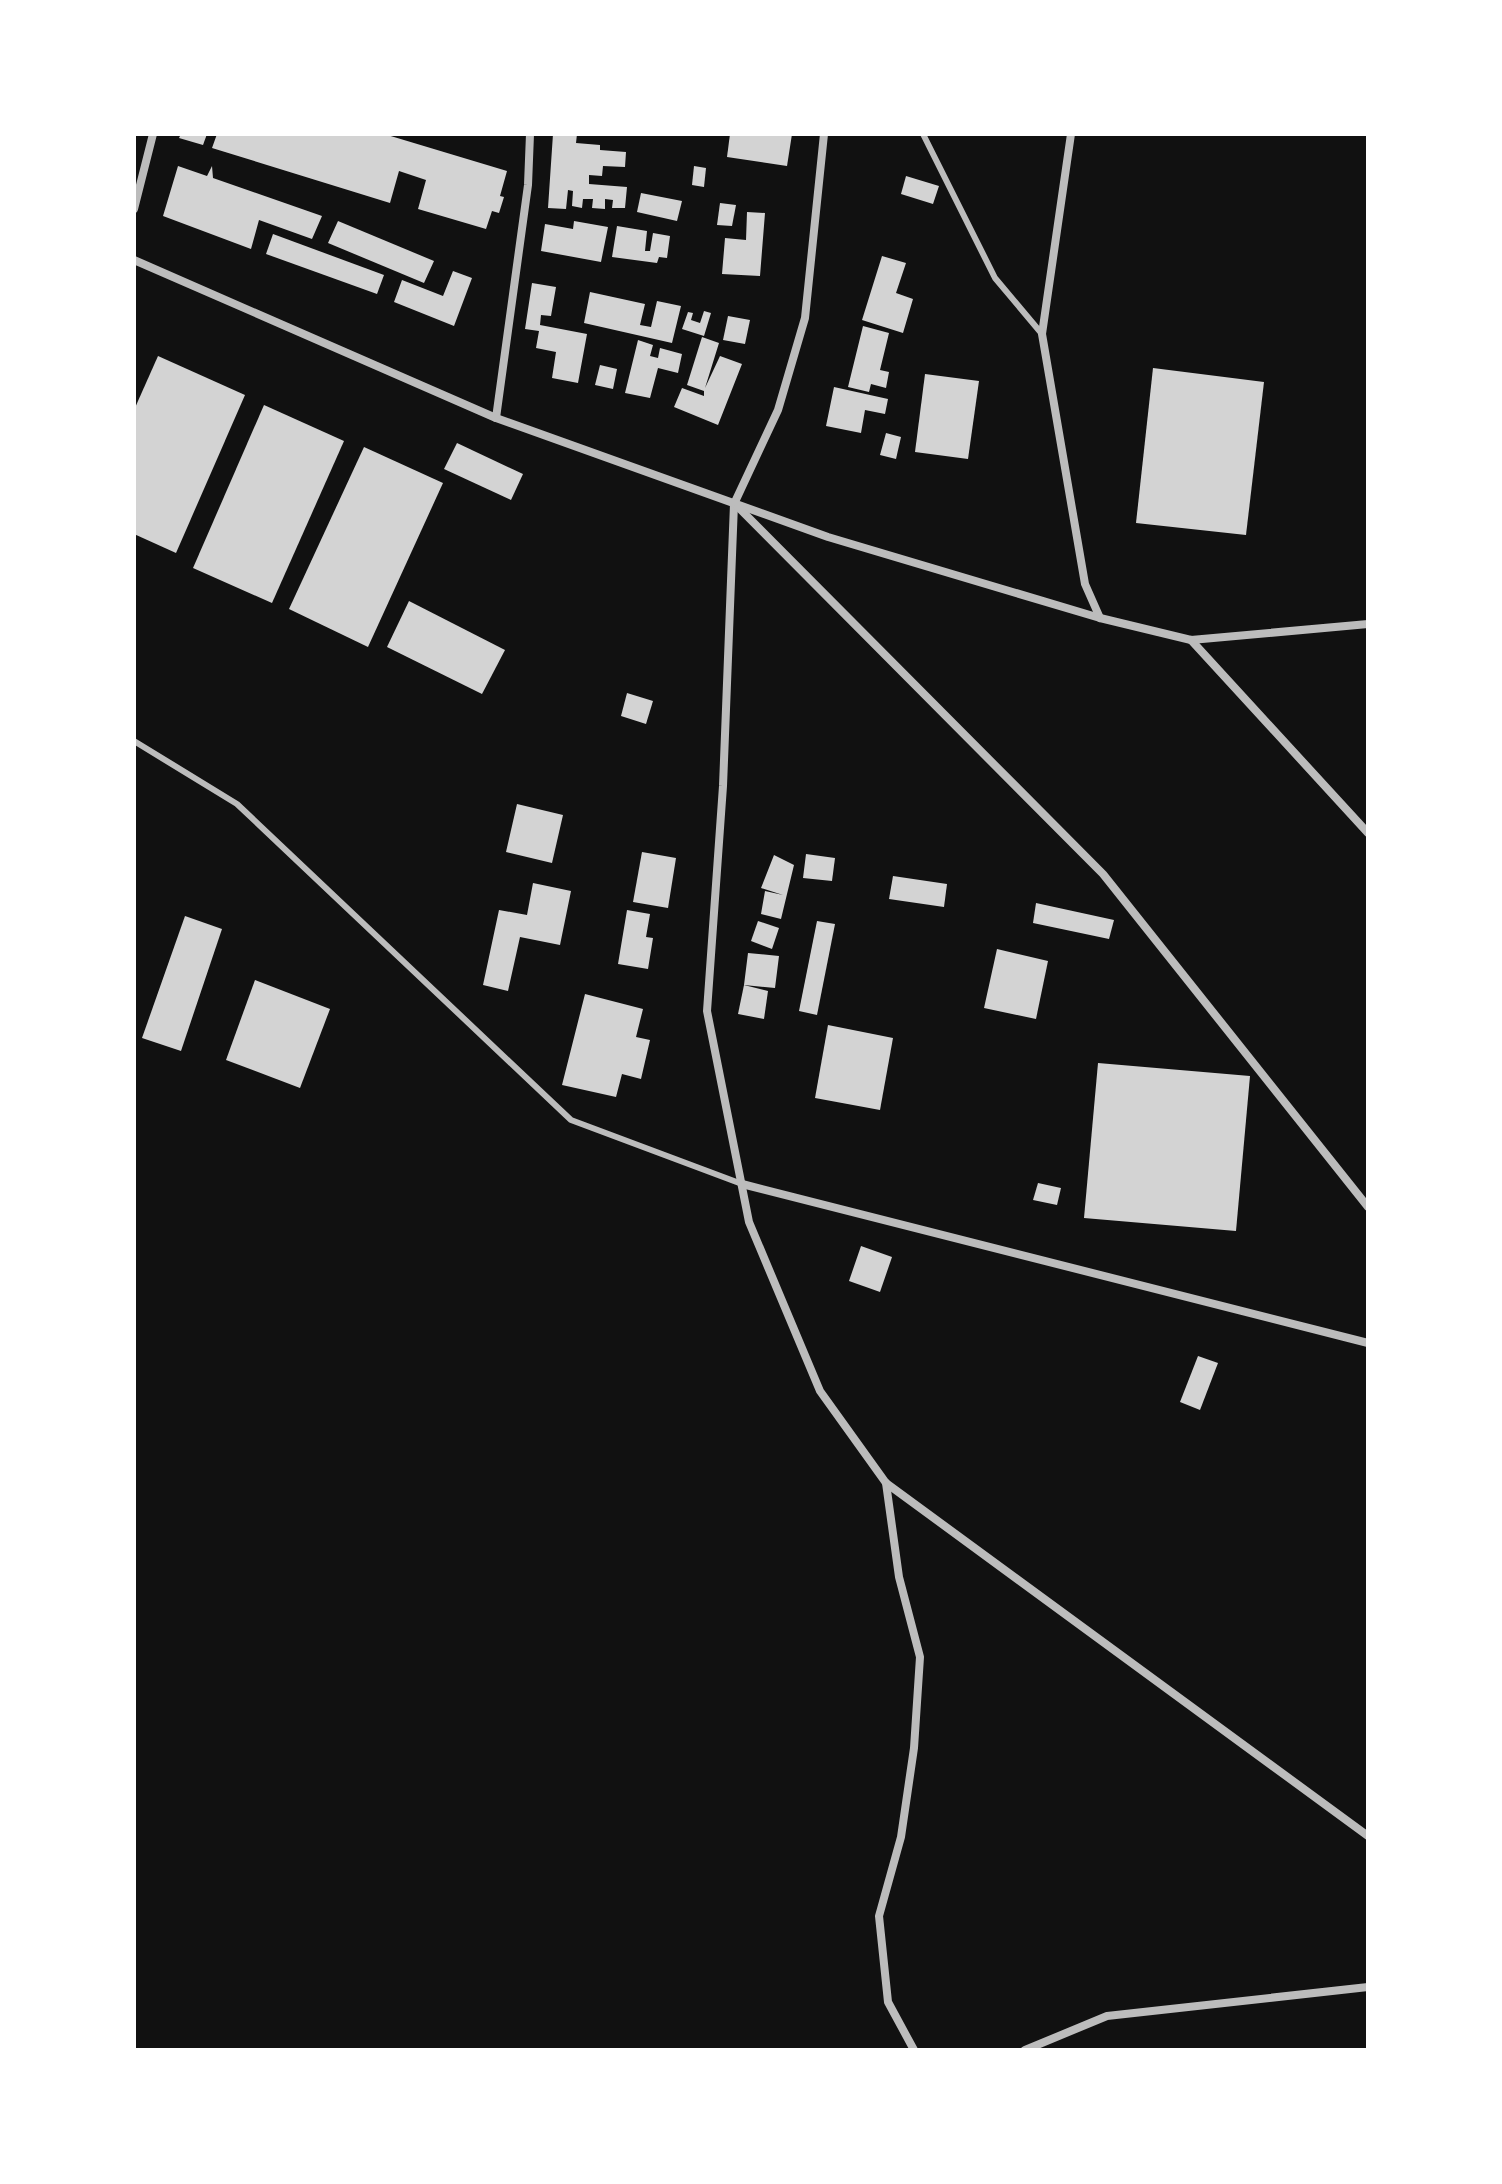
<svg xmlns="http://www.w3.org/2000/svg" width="1502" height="2184" font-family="'Source Sans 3',sans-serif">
<rect width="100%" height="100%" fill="#111"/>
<!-- building -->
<g fill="#d3d3d3">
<path d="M 181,134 L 207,134 L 203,145 L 179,138 Z"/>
<path d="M 217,134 L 384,134 L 507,171 L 500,196 L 504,197 L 499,213 L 492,211 L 486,229 L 418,209 L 426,180 L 399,171 L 390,203 L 212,148 Z"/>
<path d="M 553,134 L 577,134 L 576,143 L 600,145 L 600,150 L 626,152 L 625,167 L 603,166 L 602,176 L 589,175 L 589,184 L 627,187 L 625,208 L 612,208 L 613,200 L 605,199 L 605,209 L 592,208 L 593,199 L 583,199 L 582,208 L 572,206 L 573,191 L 568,190 L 566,209 L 548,208 Z"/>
<path d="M 730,134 L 792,134 L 787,166 L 727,157 Z"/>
<path d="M 178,166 L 207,176 L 212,166 L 213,178 L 322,216 L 312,239 L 259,220 L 251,249 L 163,216 Z"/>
<path d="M 694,166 L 706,168 L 704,187 L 692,185 Z"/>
<path d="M 906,176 L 939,186 L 933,204 L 901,194 Z"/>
<path d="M 641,193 L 682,201 L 677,221 L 637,212 Z"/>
<path d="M 720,203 L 736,205 L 732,226 L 717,225 Z"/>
<path d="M 747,212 L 765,213 L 760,276 L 722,274 L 725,238 L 746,240 Z"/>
<path d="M 338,221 L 434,261 L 424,283 L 328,243 Z"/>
<path d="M 574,221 L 608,227 L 601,262 L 541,251 L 545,224 L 573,229 Z"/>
<path d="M 617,226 L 647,231 L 645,251 L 650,251 L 653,233 L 670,236 L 667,258 L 659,257 L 657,263 L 612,257 Z"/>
<path d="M 273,234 L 384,275 L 377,294 L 266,254 Z"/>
<path d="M 882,256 L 906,263 L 896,293 L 913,299 L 903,333 L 862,320 Z"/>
<path d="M 453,271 L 472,278 L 454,326 L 394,302 L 402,280 L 443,296 Z"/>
<path d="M 532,283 L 556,287 L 551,316 L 541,315 L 540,325 L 587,334 L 578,383 L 552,378 L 556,352 L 536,348 L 539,331 L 525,329 Z"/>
<path d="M 590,292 L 645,304 L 640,325 L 651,327 L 657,301 L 681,306 L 672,343 L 584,323 Z"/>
<path d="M 704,311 L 711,313 L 704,336 L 682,329 L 688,312 L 693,313 L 691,320 L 700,323 Z"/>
<path d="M 728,316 L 750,320 L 745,344 L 723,340 Z"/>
<path d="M 863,326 L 889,333 L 880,370 L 889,372 L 886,388 L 871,384 L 869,392 L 848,387 Z"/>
<path d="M 702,337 L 719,343 L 705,388 L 720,356 L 742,364 L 718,425 L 674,407 L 682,388 L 704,396 L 704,391 L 687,385 Z"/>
<path d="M 638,340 L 653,345 L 650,356 L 658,358 L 660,348 L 682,354 L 678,373 L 658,368 L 650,398 L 625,393 Z"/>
<path d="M 158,356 L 245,395 L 176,553 L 134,534 L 134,410 Z"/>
<path d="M 600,365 L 617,369 L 613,389 L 595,385 Z"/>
<path d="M 1153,368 L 1264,382 L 1246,535 L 1136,523 Z"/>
<path d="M 925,374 L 979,381 L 968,459 L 915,452 Z"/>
<path d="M 834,387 L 888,399 L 885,414 L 865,410 L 861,433 L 826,426 Z"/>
<path d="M 264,405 L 344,441 L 272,603 L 193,568 Z"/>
<path d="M 886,433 L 901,437 L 896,459 L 880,455 Z"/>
<path d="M 457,443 L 523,474 L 511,500 L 444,469 Z"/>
<path d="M 364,447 L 443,483 L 368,647 L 289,609 Z"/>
<path d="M 409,601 L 505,650 L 482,694 L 387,647 Z"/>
<path d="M 627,693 L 653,701 L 646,724 L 621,716 Z"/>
<path d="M 517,804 L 563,815 L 552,863 L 506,852 Z"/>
<path d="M 642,852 L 676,858 L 668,908 L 633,902 Z"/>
<path d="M 806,854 L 835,858 L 832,881 L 803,878 Z"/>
<path d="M 774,855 L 794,865 L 781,919 L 761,914 L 765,891 L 783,895 L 761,888 Z"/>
<path d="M 893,876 L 947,884 L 944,907 L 889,899 Z"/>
<path d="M 533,883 L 571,891 L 560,945 L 520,937 L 508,991 L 483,985 L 499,910 L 527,915 Z"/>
<path d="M 1036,903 L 1114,920 L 1109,939 L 1033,923 Z"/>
<path d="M 627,910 L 650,914 L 646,937 L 653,938 L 648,969 L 618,964 Z"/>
<path d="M 185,916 L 222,929 L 181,1051 L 142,1038 Z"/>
<path d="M 758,921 L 779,928 L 772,949 L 751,941 Z"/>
<path d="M 817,921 L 835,924 L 817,1015 L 799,1011 Z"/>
<path d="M 997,949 L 1048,961 L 1036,1019 L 984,1008 Z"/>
<path d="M 748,953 L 779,956 L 775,988 L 744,985 Z"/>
<path d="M 255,980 L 330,1009 L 300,1088 L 226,1060 Z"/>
<path d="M 744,985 L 768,991 L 764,1019 L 738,1014 Z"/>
<path d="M 585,994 L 643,1009 L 636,1037 L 650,1040 L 641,1079 L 622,1074 L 616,1097 L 562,1085 Z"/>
<path d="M 828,1025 L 893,1038 L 880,1110 L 815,1098 Z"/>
<path d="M 1098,1063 L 1250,1076 L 1236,1231 L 1084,1218 Z"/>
<path d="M 1038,1183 L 1061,1188 L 1057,1205 L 1033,1200 Z"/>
<path d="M 861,1246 L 892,1257 L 880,1292 L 849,1281 Z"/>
<path d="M 1198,1356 L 1218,1363 L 1200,1410 L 1180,1402 Z"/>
</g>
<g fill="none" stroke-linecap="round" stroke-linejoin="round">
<!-- service -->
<g stroke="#bcbcbc" stroke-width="6">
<path d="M 923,134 L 995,278 L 1042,334"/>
<path d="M 134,741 L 237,804 L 571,1120 L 742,1184"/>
</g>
<!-- minor -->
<g stroke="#bcbcbc" stroke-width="8">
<path d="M 824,134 L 805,318 L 778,410 L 734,504 L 723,786 L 707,1011 L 749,1222 L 820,1391 L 886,1483 L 1368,1836"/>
<path d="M 1071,134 L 1042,334 L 1085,584 L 1100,618"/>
<path d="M 134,209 L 153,134"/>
<path d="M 134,260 L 496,418 L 828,537 L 1100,618 L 1191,640 L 1368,624"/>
<path d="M 496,418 L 528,185 L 530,134"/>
<path d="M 738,507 L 1103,874 L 1368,1207"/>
<path d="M 1191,640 L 1368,833"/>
<path d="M 742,1184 L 1368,1343"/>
<path d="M 886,1483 L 899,1577 L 920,1657 L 914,1748 L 901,1837 L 879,1916 L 888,2002 L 914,2050"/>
<path d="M 1025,2050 L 1107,2016 L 1368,1987"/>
</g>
</g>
<!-- border -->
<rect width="1502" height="2184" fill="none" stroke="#ffffff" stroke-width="272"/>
</svg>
